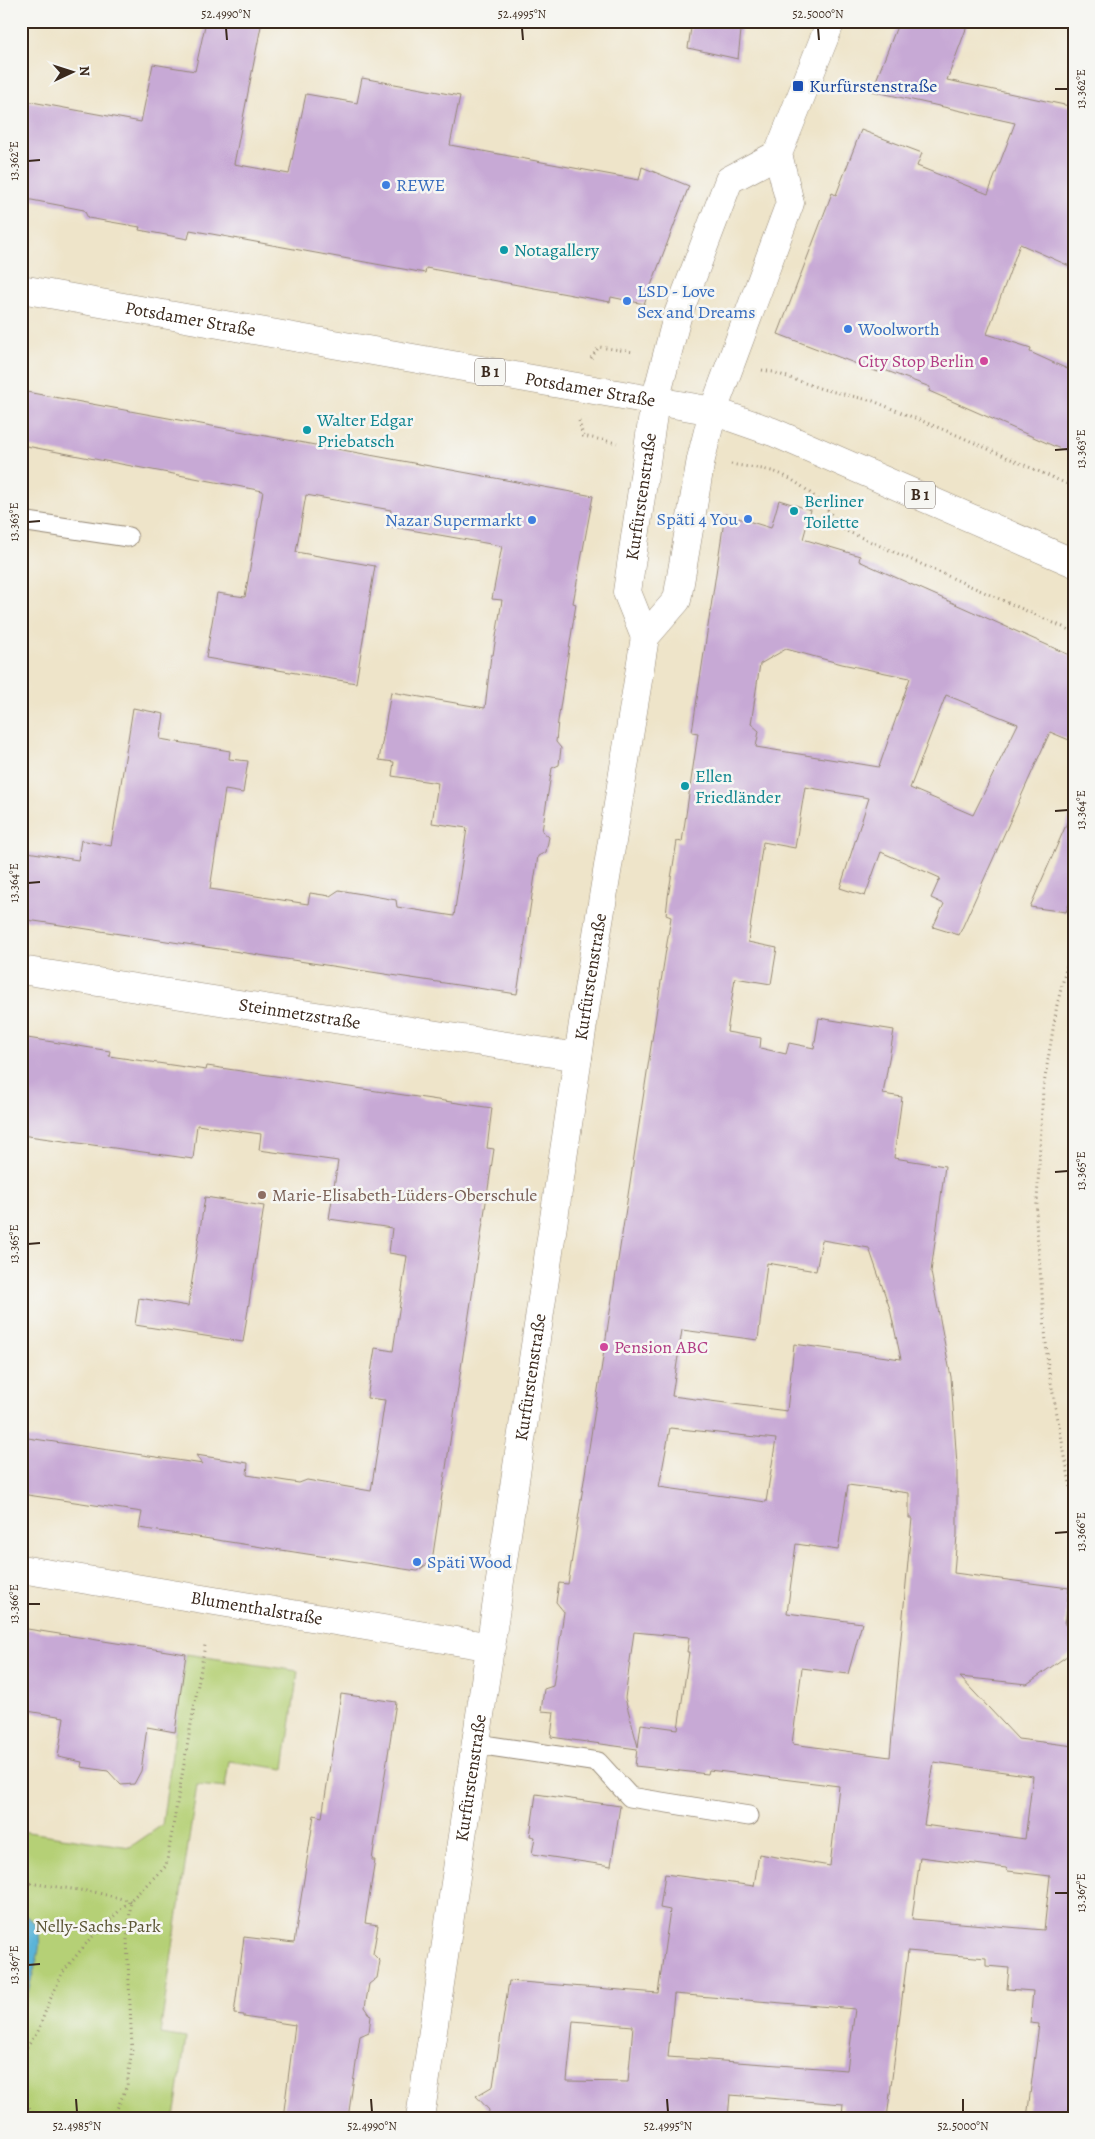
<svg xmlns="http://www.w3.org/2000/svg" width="1095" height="2139" font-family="Alegreya,serif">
<rect width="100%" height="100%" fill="#f6f6f2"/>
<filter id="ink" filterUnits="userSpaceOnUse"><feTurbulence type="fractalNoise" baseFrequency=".02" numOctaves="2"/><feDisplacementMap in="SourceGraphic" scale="10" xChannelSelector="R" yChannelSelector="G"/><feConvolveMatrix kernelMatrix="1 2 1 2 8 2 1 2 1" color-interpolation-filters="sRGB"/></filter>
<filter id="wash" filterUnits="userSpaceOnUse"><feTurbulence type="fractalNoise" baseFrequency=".0096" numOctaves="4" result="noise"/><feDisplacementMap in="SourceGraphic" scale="20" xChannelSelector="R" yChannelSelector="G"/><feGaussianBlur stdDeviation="1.12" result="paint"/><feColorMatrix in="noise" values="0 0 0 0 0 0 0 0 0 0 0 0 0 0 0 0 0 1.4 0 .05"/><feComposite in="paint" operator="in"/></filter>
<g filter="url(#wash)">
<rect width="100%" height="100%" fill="#eee4c9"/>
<!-- green -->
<path fill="#b5d076" stroke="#787d4a" d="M 186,1654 L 298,1671 L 284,1769 L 229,1761 L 225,1788 L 197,1785 L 160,2034 L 186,2038 L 174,2118 L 21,2118 L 21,1831 L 130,1847 L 162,1825 Z"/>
<!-- water -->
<path fill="#5ab4d8" stroke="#4a6f7b" d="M 21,1912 C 50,1928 38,1955 31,1981 C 28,1990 27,2002 21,2011 Z"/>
<g id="blocks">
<!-- building -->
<g fill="#c7a9d5" fill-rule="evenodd">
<path d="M 206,21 L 262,21 L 234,164 L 289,174 L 306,94 L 357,103 L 362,78 L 460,96 L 450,145 L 639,180 L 642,167 L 689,186 L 644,304 L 611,297 L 610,302 L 426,268 L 425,273 L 190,230 L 188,239 L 139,230 L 140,227 L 88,218 L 84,210 L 21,198 L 21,100 L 141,122 L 153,64 L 195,71 Z"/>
<path d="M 692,21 L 742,21 L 738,59 L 688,48 Z"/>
<path d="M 899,21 L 969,21 L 947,80 L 1074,107 L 1074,268 L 1020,244 L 987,334 L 1031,348 L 1030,352 L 1074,372 L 1074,455 L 929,391 L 930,387 L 879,368 L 878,372 L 778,334 L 832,193 L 836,195 L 861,130 L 922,153 L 917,166 L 988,194 L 1015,123 L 872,91 Z"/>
<path d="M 21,391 L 593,496 L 573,603 L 576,604 L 558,721 L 556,742 L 561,748 L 559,765 L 552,768 L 542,831 L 549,837 L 546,852 L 538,856 L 517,994 L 21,919 L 21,851 L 78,860 L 81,840 L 111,846 L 133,708 L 164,714 L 160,739 L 230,751 L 229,759 L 248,761 L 243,793 L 225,790 L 210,889 L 308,904 L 310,893 L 330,896 L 339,890 L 396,900 L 397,907 L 454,916 L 467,828 L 432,823 L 438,783 L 392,776 L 394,762 L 379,760 L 391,692 L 485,708 L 491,655 L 493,655 L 502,600 L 492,599 L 502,546 L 388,526 L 391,510 L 306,495 L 296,552 L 375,566 L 356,683 L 206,658 L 217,593 L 245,597 L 263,491 L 21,445 Z"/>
<path d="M 779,500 L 811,510 L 803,539 L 860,556 L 859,561 L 1074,657 L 1074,742 L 1050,732 L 959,935 L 933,927 L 944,904 L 931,898 L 940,878 L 881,852 L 865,896 L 840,888 L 869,798 L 805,787 L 795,848 L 763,842 L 748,942 L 777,948 L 771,984 L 735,978 L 727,1032 L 761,1038 L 760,1048 L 786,1054 L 789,1043 L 814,1048 L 819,1018 L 894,1030 L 883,1094 L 902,1097 L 894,1158 L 945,1166 L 931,1272 L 951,1377 L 957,1465 L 957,1535 L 954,1573 L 1069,1588 L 1065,1625 L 1074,1626 L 1074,1651 L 1027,1684 L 960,1677 L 1018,1739 L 1074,1746 L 1074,2118 L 1027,2118 L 1039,2024 L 1030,2023 L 1033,1991 L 1007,1989 L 1009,1968 L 986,1966 L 986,1958 L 908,1951 L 887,2118 L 842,2118 L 843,2104 L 730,2095 L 728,2118 L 488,2118 L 489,2110 L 476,2096 L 493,2086 L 509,1981 L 658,1993 L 670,1910 L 660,1908 L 665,1874 L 754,1886 L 759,1854 L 830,1866 L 839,1786 L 709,1770 L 708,1774 L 635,1766 L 637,1749 L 551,1737 L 554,1712 L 541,1711 L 544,1689 L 553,1686 L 564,1612 L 556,1602 L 559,1583 L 568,1584 L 587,1461 L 671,917 L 666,915 L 668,897 L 677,841 L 682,842 L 698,733 L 692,732 L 725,514 L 771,528 ZM 786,649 L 842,664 L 910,678 L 879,767 L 756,747 L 759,731 L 751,724 L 760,664 ZM 946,695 L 1018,724 L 973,815 L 910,788 ZM 822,1240 L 869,1248 L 890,1309 L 901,1359 L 794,1344 L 787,1411 L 672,1396 L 682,1330 L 758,1340 L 767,1263 L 816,1271 ZM 670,1428 L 776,1439 L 766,1502 L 659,1487 ZM 848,1485 L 909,1493 L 909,1518 L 912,1518 L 890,1757 L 792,1744 L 802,1668 L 848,1674 L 862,1623 L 787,1613 L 796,1544 L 838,1550 ZM 634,1632 L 689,1637 L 687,1652 L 689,1652 L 678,1729 L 641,1724 L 638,1747 L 625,1698 ZM 934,1762 L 1033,1776 L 1025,1839 L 924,1825 ZM 920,1857 L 1006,1868 L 1008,1871 L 1050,1876 L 1044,1930 L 912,1919 ZM 674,1994 L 855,2009 L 847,2070 L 668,2057 ZM 573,2021 L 633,2026 L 628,2082 L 567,2081 Z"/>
<path d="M 1074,807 L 1074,892 L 1066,912 L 1030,907 Z"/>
<path d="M 21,1037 L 110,1051 L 109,1056 L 206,1070 L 207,1066 L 492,1108 L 487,1148 L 494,1149 L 432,1561 L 417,1571 L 139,1528 L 142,1512 L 21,1494 L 21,1437 L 203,1464 L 196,1455 L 248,1463 L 247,1475 L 299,1483 L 307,1480 L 371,1491 L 385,1400 L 367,1398 L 375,1348 L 393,1351 L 407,1256 L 389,1253 L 392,1228 L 329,1219 L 338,1161 L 259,1150 L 261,1134 L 197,1125 L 193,1159 L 21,1135 Z"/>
<path d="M 205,1197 L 264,1206 L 243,1342 L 135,1325 L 139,1298 L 188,1306 Z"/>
<path d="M 21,1628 L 186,1654 L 175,1732 L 147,1727 L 141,1771 L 134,1784 L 121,1785 L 108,1771 L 81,1767 L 82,1762 L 58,1757 L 64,1717 L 21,1710 Z"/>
<path d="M 341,1694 L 396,1702 L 372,1860 L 375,1860 L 365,1923 L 378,1925 L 373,1954 L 380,1961 L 377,1978 L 369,1984 L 365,2007 L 371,2016 L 369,2032 L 360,2036 L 348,2118 L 283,2118 L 295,2025 L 244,2017 L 244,2015 L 234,2014 L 244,1937 L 294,1943 L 314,1815 L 322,1817 Z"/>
<path d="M 536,1794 L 620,1806 L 611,1866 L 532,1854 L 535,1837 L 530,1836 Z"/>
</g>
</g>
</g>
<g filter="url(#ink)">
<use href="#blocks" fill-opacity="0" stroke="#948774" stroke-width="1"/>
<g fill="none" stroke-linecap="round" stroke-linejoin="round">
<defs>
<g id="lane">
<path d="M 21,521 L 128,537"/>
<path d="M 477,1744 L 598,1762 L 630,1797 L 749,1816"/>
</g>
<g id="street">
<path id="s1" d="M 645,637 L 627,592 L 655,401"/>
<path id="s2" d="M 21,970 L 578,1057"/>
<path id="s3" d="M 21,1569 L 492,1647"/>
<path id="s4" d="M 420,2118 L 588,990 L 645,637 L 677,600 L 701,459 L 713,411"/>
</g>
<g id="secondary">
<path d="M 655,401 L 677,317 L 729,180 L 778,154"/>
<path d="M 713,411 L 790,203 L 778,154 L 831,21"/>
</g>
<g id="primary">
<path id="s5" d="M 21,289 L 713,411 L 773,432 L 1074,563"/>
</g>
</defs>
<!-- lane casing -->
<use href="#lane" stroke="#948774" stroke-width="21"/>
<!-- street casing -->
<use href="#street" stroke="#948774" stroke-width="29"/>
<!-- secondary casing -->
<use href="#secondary" stroke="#948774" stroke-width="29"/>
<!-- primary casing -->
<use href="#primary" stroke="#948774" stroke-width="29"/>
<!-- path -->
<g stroke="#948774" stroke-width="3" stroke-dasharray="1 4" stroke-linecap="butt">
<path d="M 591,358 L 599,347 L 634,352"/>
<path d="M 762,370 L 773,372 L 822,389 L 873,401 L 959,436 L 1074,487"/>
<path d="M 579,421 L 583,436 L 617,443"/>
<path d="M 731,464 C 746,467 764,468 778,473 C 803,483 828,507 842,529 L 1074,632"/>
<path d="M 1074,937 L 1057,1005 L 1043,1090 L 1036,1220 L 1048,1367 L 1074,1504"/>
<path d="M 21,1882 L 94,1892 L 131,1901 L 127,1940 L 132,2048 L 127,2086 L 113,2118"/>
<path d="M 21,2056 L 38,2031 L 49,2002 L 63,1972 L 89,1940 L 166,1866 L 205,1645"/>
<path d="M 21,2095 L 26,2101 L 35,2118"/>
</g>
<!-- lane -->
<use href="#lane" stroke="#fff" stroke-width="19"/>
<!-- street -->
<use href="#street" stroke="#fff" stroke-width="28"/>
<!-- secondary -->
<use href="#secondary" stroke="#fff" stroke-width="28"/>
<!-- primary -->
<use href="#primary" stroke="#fff" stroke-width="28"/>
</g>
</g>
<!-- ticks -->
<path fill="none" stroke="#3b2a1e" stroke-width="2" d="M 226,28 L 227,40M 522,28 L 523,40M 818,28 L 819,40M 1055,89 L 1068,89M 28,161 L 40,160M 1055,450 L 1068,449M 28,522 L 40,521M 1055,811 L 1068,810M 28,883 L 40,882M 1055,1172 L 1068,1171M 28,1244 L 40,1243M 1055,1533 L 1068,1532M 28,1604 L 40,1604M 1055,1893 L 1068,1893M 28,1965 L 40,1964M 76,2099 L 77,2112M 371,2099 L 372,2112M 667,2099 L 668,2112M 963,2099 L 963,2112"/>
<!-- markers -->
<rect fill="#1a4fb4" stroke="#f6f6f2" stroke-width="2" x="792" y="80" width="12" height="12" rx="2.5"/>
<g fill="#3f7fe0" stroke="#f6f6f2" stroke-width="2">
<circle cx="386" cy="185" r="5"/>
<circle cx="627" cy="301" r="5"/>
<circle cx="848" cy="329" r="5"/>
<circle cx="748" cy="519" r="5"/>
<circle cx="532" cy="520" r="5"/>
<circle cx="417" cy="1562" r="5"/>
</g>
<g fill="#0f9aa8" stroke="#f6f6f2" stroke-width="2">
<circle cx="504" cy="250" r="5"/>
<circle cx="307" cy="430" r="5"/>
<circle cx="794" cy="511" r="5"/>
<circle cx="685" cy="786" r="5"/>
</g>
<g fill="#d1479c" stroke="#f6f6f2" stroke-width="2">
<circle cx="984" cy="361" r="5"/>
<circle cx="604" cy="1347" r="5"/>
</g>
<circle fill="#8d6e63" stroke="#f6f6f2" stroke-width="2" cx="262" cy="1195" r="5"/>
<g text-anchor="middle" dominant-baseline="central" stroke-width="5" stroke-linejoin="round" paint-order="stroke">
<!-- shield labels -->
<g fill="#f6f6f2" stroke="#73675e" stroke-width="1">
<rect x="475" y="358.5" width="30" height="27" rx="4"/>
<rect x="905" y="481.5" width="30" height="27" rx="4"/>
</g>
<g font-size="16" font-weight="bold" fill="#3b2a1e">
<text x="490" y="372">B 1</text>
<text x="920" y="495">B 1</text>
</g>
<!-- transit labels -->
<g font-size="18" fill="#164399" stroke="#f6f6f2" text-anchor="start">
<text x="809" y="86">Kurfürstenstraße</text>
</g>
<!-- shop labels -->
<g font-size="18" fill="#366cbe" stroke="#f6f6f2" text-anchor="start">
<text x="396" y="185">REWE</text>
<text x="637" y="291">LSD - Love<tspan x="637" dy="21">Sex and Dreams</tspan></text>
<text x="858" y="329">Woolworth</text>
<text x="738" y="519" text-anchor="end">Späti 4 You</text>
<text x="522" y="520" text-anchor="end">Nazar Supermarkt</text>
<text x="427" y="1562">Späti Wood</text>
</g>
<!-- culture labels -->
<g font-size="18" fill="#0d838f" stroke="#f6f6f2" text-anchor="start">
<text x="514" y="250">Notagallery</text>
<text x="317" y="420">Walter Edgar<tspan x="317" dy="21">Priebatsch</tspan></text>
<text x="804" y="501">Berliner<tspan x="804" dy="21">Toilette</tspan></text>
<text x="695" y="776">Ellen<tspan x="695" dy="21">Friedländer</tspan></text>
</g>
<!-- street labels -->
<g font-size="18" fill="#3b2a1e" stroke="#f6f6f2">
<text stroke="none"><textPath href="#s5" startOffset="172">Potsdamer Straße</textPath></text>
<text stroke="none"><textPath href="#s5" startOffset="578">Potsdamer Straße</textPath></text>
<text stroke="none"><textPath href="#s1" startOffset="145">Kurfürstenstraße</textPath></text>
<text stroke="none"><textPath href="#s4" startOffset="1154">Kurfürstenstraße</textPath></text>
<text stroke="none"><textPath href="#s2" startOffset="282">Steinmetzstraße</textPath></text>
<text stroke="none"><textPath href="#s4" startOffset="749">Kurfürstenstraße</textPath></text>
<text stroke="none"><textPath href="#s3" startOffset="239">Blumenthalstraße</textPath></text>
<text stroke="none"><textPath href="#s4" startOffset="344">Kurfürstenstraße</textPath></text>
</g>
<!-- hotel labels -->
<g font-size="18" fill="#b23c85" stroke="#f6f6f2" text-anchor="end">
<text x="974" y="361">City Stop Berlin</text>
<text x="614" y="1347" text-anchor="start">Pension ABC</text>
</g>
<!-- education labels -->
<g font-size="18" fill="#785e54" stroke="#f6f6f2" text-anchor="start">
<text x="272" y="1195">Marie-Elisabeth-Lüders-Oberschule</text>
</g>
<!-- park labels -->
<g font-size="18" fill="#5a5434" stroke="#f6f6f2">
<text x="98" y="1926">Nelly-Sachs-Park</text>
</g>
</g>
<!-- margin -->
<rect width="1095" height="2139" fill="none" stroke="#f6f6f2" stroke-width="55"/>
<!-- north arrow -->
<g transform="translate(72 72) rotate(86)" stroke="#f6f6f2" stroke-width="4" paint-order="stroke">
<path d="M0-4L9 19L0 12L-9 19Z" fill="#3b2a1e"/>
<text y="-8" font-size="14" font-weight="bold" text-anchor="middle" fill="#3b2a1e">N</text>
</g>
<rect x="28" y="28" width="1040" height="2084" fill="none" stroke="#3b2a1e" stroke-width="2"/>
<g font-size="12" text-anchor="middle" fill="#3b2a1e">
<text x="226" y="18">52.4990°N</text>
<text x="522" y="18">52.4995°N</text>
<text x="818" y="18">52.5000°N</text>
<text transform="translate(1081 89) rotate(-90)" y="4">13.362°E</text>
<text transform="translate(14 161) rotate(-90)" y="4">13.362°E</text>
<text transform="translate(1081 449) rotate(-90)" y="4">13.363°E</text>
<text transform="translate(14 522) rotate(-90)" y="4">13.363°E</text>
<text transform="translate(1081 810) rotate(-90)" y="4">13.364°E</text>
<text transform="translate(14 883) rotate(-90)" y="4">13.364°E</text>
<text transform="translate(1081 1171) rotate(-90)" y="4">13.365°E</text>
<text transform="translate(14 1244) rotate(-90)" y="4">13.365°E</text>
<text transform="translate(1081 1532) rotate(-90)" y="4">13.366°E</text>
<text transform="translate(14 1604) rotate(-90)" y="4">13.366°E</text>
<text transform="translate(1081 1893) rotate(-90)" y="4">13.367°E</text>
<text transform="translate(14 1965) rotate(-90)" y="4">13.367°E</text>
<text x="77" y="2130">52.4985°N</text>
<text x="372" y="2130">52.4990°N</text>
<text x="668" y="2130">52.4995°N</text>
<text x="963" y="2130">52.5000°N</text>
</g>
</svg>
